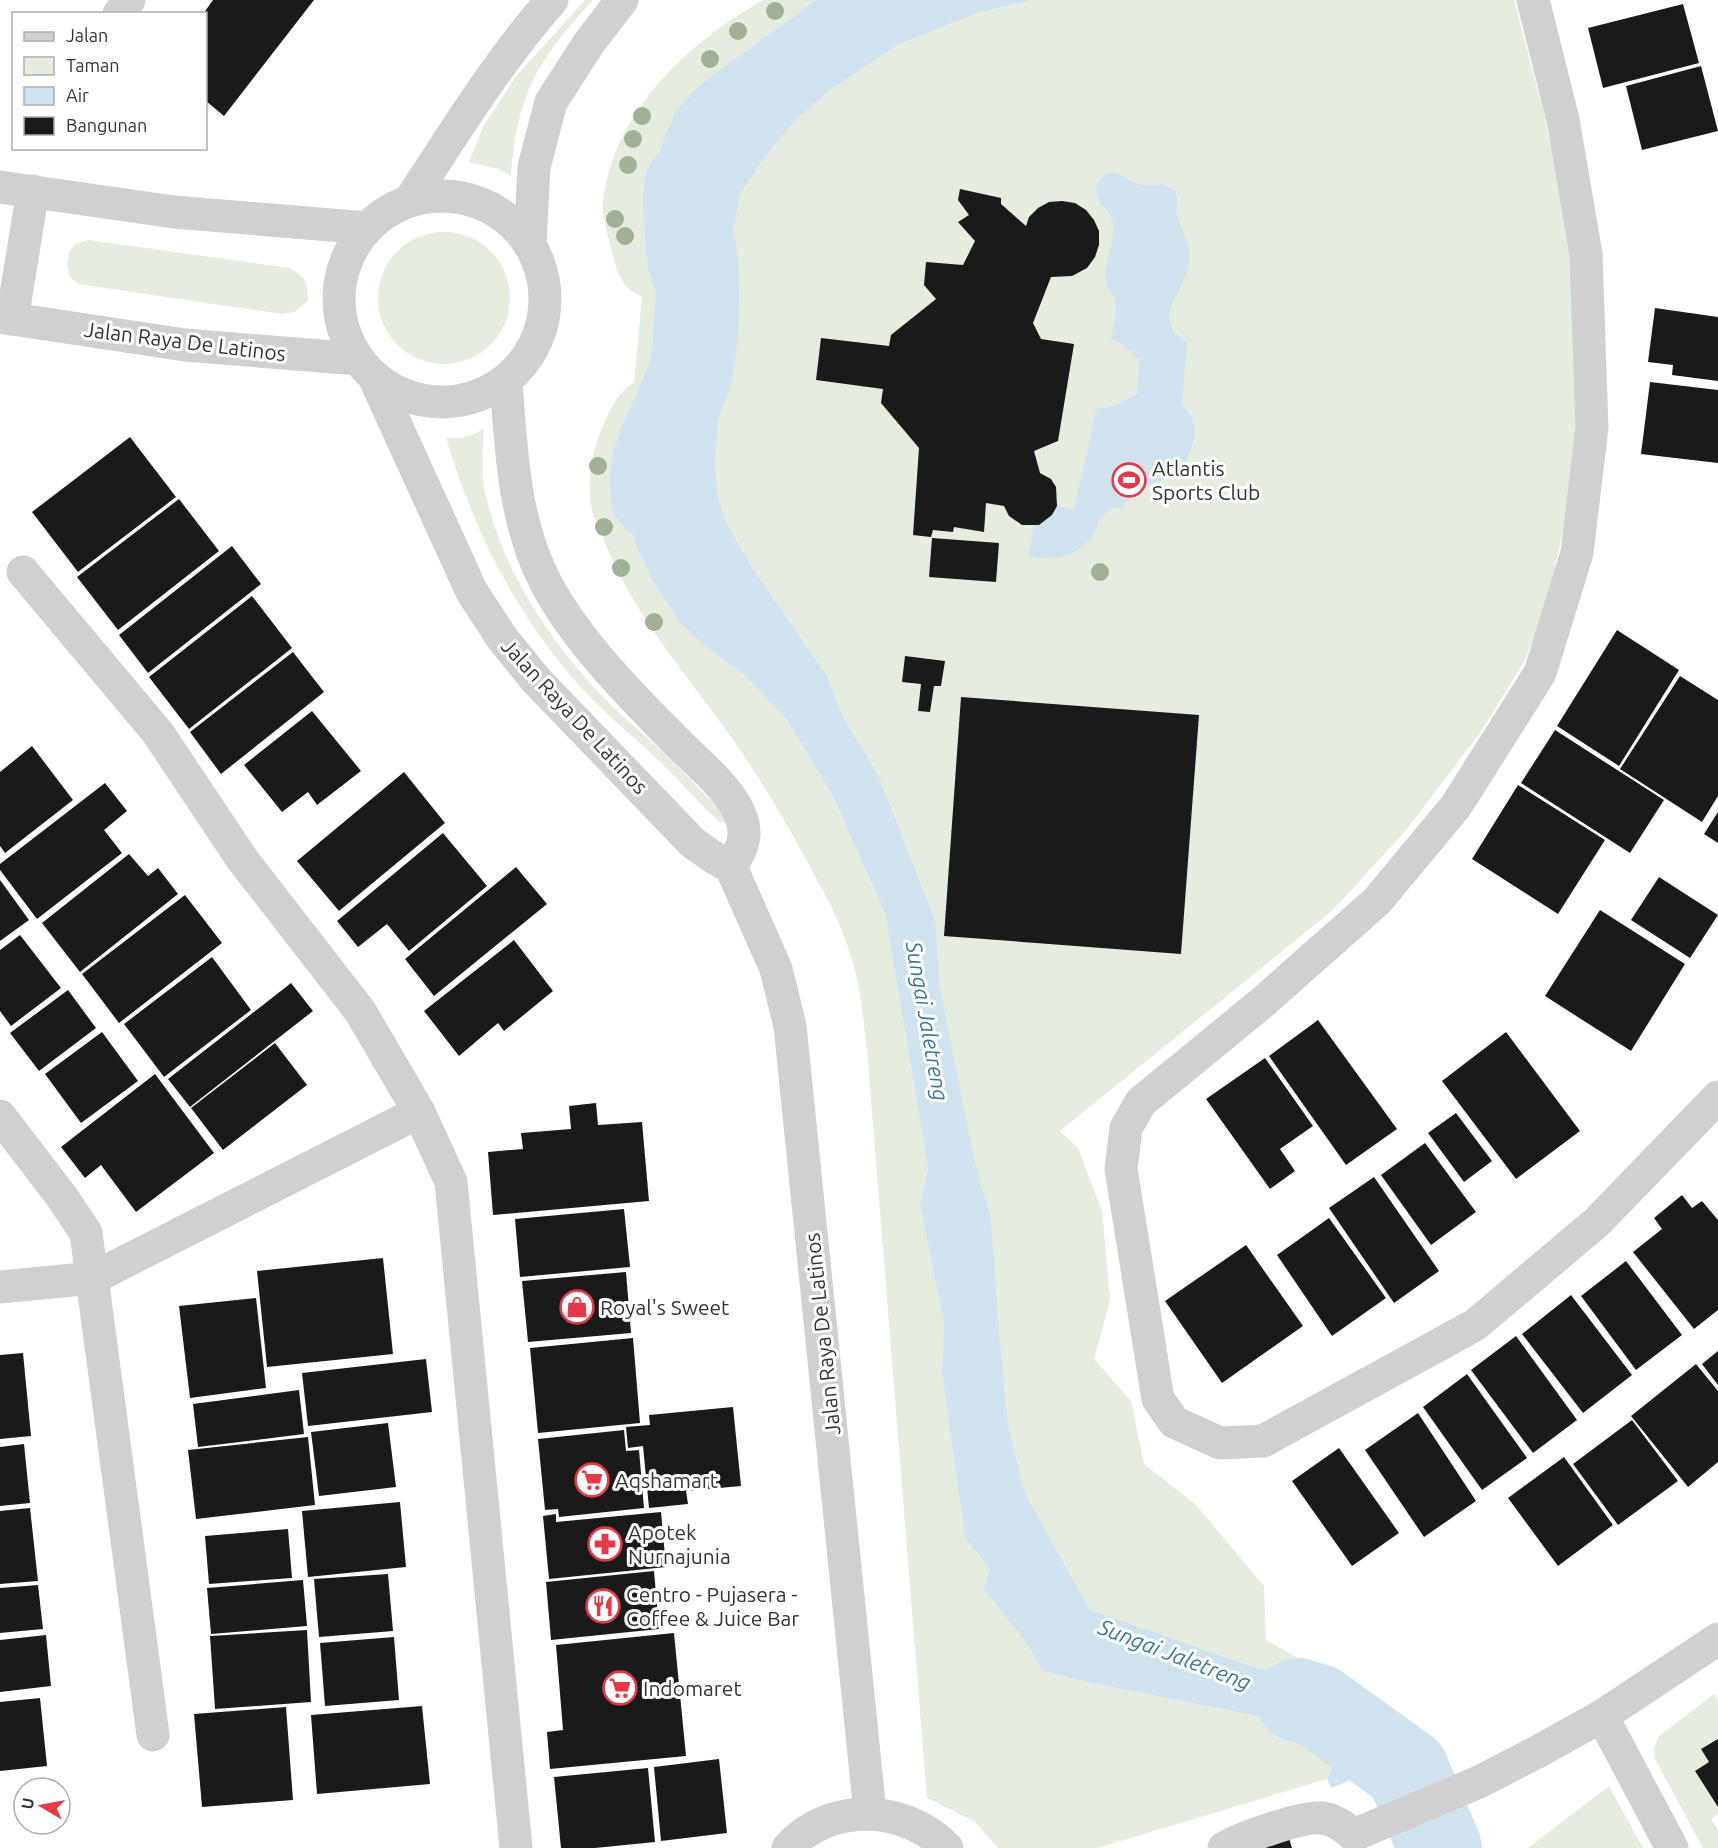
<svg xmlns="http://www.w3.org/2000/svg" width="1718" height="1848" font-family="Ubuntu,sans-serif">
<rect width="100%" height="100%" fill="#fff"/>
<!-- green -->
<g fill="#e6ecdf">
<path d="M 585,0 L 593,0 C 538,60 517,93 511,176 L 499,169 L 469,162 L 483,127 L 516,76 Z"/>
<path d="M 763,0 L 816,0 L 702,83 L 661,147 L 652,179 L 644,227 L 659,299 L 726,304 L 732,236 L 741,193 L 764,158 L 792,124 L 825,94 L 896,46 L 974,14 L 1033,0 L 1514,0 L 1545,118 L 1575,275 L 1580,434 L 1563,530 L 1548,600 L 1525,660 L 1482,730 L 1407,829 L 1333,910 L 1060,1131 L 1078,1148 L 1102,1211 L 1110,1300 L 1094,1359 L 1131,1401 L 1144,1464 L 1195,1504 L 1264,1586 L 1266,1640 L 1305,1662 L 1281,1676 L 1090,1610 L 1025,1493 L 1008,1424 L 1000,1340 L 991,1218 L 976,1166 L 939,982 L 936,921 L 878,774 L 843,717 L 827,676 L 753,569 L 725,520 L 718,496 L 715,464 L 721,391 L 651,385 L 641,403 L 633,432 L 627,467 L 625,505 L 635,543 L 652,580 L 681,624 L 707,648 L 742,673 L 786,718 L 832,794 L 885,913 L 928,1168 L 920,1205 L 944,1323 L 942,1374 L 965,1538 L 991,1569 L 1025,1641 L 1043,1671 L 1091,1683 L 1318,1728 L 1341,1748 L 1327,1779 L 1097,1848 L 998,1848 L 975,1822 L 927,1798 L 867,1049 C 863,1019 861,988 852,959 C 844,932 831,905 817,880 C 791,831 763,782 731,737 C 685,672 630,611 602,535 C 598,527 594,518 592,510 C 586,484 592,450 603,426 C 610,410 618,391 634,383 L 642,297 C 637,294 631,291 627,287 C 616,275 613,255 609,240 C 606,229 602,215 603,204 C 603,193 607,179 610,168 C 633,93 697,38 763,0 Z"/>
<circle cx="444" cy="298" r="66"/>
<path d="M 88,240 L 290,268 C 306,278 308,283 308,301 L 294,312 L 282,314 L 79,284 L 70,277 L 67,265 L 69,252 L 75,244 Z"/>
<path d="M 484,428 C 483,448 481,468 484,487 C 501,573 557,652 618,712 C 634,727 651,740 666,755 C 687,775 706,796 727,817 L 728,821 L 725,823 L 719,822 C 698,802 679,780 658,760 C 635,738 610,718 588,695 C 520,622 473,532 446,437 C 459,441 473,436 484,428 Z"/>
<path d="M 1714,1694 L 1718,1700 L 1718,1739 L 1701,1749 L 1709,1762 L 1695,1771 L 1718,1807 L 1718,1814 L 1711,1819 L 1718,1830 L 1718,1848 L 1703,1848 L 1655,1759 L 1654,1748 L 1659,1736 Z"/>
<path d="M 1609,1786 L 1643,1848 L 1528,1848 Z"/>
</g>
<!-- water -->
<g fill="#cfe2ee">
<path d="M 816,0 L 1033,0 L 974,14 L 896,46 L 825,94 L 792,124 L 764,158 L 741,193 L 732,236 L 727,304 L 659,299 L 648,269 L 644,227 L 652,179 L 661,147 L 676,111 L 702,83 Z"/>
<path d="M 1113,172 C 1123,175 1129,182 1138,184 C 1149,188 1159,181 1169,187 C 1182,194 1175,204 1177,215 C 1179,230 1192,242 1190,259 C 1188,290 1146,320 1187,342 L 1182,404 C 1193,417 1197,425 1193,442 C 1181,496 1136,472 1123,509 L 1113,507 C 1108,511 1103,515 1099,520 C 1097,524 1097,528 1094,533 C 1078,557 1055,562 1029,556 L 1034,526 L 1046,521 L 1057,506 L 1074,510 L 1097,408 C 1114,409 1123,401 1137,394 L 1139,360 L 1124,345 L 1111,338 C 1113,327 1118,312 1115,301 C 1112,291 1105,288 1105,276 C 1105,259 1117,237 1112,220 C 1109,210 1097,203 1096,192 C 1096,182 1105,174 1113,172 Z"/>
<path d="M 651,385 L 721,391 L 715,464 L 718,496 L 725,520 L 753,569 L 827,676 L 843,717 L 878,774 L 936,922 L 939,982 L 976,1166 L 991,1218 L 1000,1340 L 1008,1424 L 1025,1493 L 1090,1610 L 1281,1676 L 1351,1696 L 1397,1721 L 1417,1751 L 1332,1788 L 1327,1779 L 1341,1748 L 1318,1728 L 1091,1683 L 1043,1671 L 1025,1641 L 984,1589 L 990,1569 L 965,1538 L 942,1374 L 944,1323 L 920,1205 L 928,1168 L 885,913 L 832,794 L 786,718 L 742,673 L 707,648 L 681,624 L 652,580 L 635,543 L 625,505 L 627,467 L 633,432 L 641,403 Z"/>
</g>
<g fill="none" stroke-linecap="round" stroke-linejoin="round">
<!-- river -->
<g stroke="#cfe2ee" stroke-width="84">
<path d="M 653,497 C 643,453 685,407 692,365 C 697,330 699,290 695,254 C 693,241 688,227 686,214 C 684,205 686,195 686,186"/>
<path d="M 1298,1700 L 1318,1706 L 1407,1770 L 1440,1848"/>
</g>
</g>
<!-- building -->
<g fill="#1a1a1a">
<path d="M 213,0 L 314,0 L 224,116 L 206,101 L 206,14 L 203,14 Z"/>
<path d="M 1683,4 L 1699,63 L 1603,88 L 1588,28 Z"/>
<path d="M 1701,66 L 1718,131 L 1642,150 L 1626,86 Z"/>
<path d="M 960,189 L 1001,198 L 1001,204 L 1026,226 L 1029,217 L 1038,208 L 1049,202 L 1062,201 L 1075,203 L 1086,210 L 1094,220 L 1099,231 L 1099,245 L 1095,257 L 1087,268 L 1072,276 L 1051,277 L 1033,323 L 1041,339 L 1074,344 L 1058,441 L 1034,451 L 1040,473 L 1051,479 L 1056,487 L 1057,506 L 1052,515 L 1039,525 L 1022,525 L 1009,516 L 1004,506 L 986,503 L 984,532 L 954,527 L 953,532 L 933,530 L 931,537 L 913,535 L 919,448 L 881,403 L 883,389 L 816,380 L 821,338 L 889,346 L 891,335 L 936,299 L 924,285 L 926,262 L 963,265 L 975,241 L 958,222 L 969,215 L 958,200 Z"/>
<path d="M 1655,308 L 1718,317 L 1718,381 L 1672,375 L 1673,365 L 1648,362 Z"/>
<path d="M 1650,382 L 1718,390 L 1718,463 L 1641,454 Z"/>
<path d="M 130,437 L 176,497 L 78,572 L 32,512 Z"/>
<path d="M 179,499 L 219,551 L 118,630 L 77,577 Z"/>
<path d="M 932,538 L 999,543 L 996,582 L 929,577 Z"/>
<path d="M 232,546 L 261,584 L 148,673 L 119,635 Z"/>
<path d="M 252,596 L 292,648 L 189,729 L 149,677 Z"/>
<path d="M 1617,630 L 1679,670 L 1619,766 L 1557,726 Z"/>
<path d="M 293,652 L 324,692 L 221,774 L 190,732 Z"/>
<path d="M 905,656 L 945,661 L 941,686 L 934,686 L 930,712 L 918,711 L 921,684 L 902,682 Z"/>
<path d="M 1680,676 L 1718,700 L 1718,796 L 1702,822 L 1620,769 Z"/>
<path d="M 961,697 L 1199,715 L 1181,954 L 944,936 Z"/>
<path d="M 312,711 L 361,771 L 317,805 L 308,792 L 282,812 L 244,765 Z"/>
<path d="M 1555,730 L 1664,800 L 1630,853 L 1521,783 Z"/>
<path d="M 32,746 L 73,800 L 5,853 L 0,846 L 0,772 Z"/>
<path d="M 404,772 L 445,823 L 339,911 L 297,861 Z"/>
<path d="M 105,783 L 127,811 L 104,830 L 122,853 L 37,919 L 0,870 L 0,864 Z"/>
<path d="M 1518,785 L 1605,840 L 1558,914 L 1472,859 Z"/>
<path d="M 1718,812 L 1718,843 L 1704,834 Z"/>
<path d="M 443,833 L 487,886 L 409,951 L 387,924 L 358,947 L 337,921 Z"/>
<path d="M 129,854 L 148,876 L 158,868 L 178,894 L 80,972 L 42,923 Z"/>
<path d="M 516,867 L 547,904 L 434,996 L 405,959 Z"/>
<path d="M 1659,877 L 1718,915 L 1690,958 L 1631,920 Z"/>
<path d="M 0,880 L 29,920 L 0,941 Z"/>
<path d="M 185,895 L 222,943 L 119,1023 L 82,974 Z"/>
<path d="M 1600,910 L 1685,964 L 1631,1051 L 1545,996 Z"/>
<path d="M 20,935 L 61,988 L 11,1026 L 0,1011 L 0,950 Z"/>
<path d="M 514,940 L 553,991 L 504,1031 L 498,1023 L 459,1056 L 424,1011 Z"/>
<path d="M 212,957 L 251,1010 L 164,1077 L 124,1024 Z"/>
<path d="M 291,983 L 313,1011 L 190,1107 L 168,1079 Z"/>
<path d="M 68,990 L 96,1028 L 39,1071 L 10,1033 Z"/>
<path d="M 1318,1020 L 1397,1129 L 1346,1165 L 1269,1056 Z"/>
<path d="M 102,1032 L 138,1081 L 81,1123 L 45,1074 Z"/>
<path d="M 1506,1032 L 1580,1131 L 1516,1179 L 1442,1081 Z"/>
<path d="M 275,1043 L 307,1085 L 223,1150 L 191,1108 Z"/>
<path d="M 1265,1058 L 1313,1126 L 1280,1149 L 1295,1171 L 1270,1189 L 1206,1099 Z"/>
<path d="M 155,1074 L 214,1153 L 136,1212 L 101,1165 L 85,1178 L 61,1147 Z"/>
<path d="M 596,1103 L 598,1125 L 642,1122 L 649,1201 L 493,1215 L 488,1152 L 523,1149 L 521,1133 L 571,1129 L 569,1106 Z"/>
<path d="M 1456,1113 L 1492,1161 L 1464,1182 L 1428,1133 Z"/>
<path d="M 1425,1143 L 1476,1212 L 1431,1245 L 1381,1175 Z"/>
<path d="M 1374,1177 L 1439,1271 L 1394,1303 L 1329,1208 Z"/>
<path d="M 1682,1195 L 1692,1208 L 1702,1201 L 1718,1220 L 1718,1310 L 1694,1329 L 1633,1252 L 1662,1229 L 1654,1218 Z"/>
<path d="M 624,1209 L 630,1267 L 520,1277 L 515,1219 Z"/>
<path d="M 1329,1218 L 1386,1298 L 1332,1336 L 1277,1255 Z"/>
<path d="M 1246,1245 L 1303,1326 L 1222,1383 L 1165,1301 Z"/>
<path d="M 383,1258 L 393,1354 L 267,1367 L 257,1271 Z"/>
<path d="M 1626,1261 L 1682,1335 L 1636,1370 L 1581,1296 Z"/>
<path d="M 626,1272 L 631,1333 L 528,1342 L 522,1281 Z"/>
<path d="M 1571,1295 L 1632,1375 L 1583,1413 L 1522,1334 Z"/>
<path d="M 256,1298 L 266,1388 L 190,1398 L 179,1306 Z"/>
<path d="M 1516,1336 L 1577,1420 L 1533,1453 L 1471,1370 Z"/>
<path d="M 633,1338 L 640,1423 L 538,1433 L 530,1348 Z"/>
<path d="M 1718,1351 L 1718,1385 L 1702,1364 Z"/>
<path d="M 23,1353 L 31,1436 L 0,1439 L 0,1355 Z"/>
<path d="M 426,1359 L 432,1412 L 308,1426 L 302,1373 Z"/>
<path d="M 1696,1364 L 1718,1391 L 1718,1462 L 1688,1487 L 1631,1416 Z"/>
<path d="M 1467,1374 L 1527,1458 L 1482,1490 L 1423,1407 Z"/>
<path d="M 299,1390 L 304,1434 L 198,1447 L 193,1404 Z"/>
<path d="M 733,1407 L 741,1486 L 686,1491 L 688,1504 L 649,1508 L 643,1446 L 628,1448 L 626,1427 L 650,1425 L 649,1415 Z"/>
<path d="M 1418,1413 L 1476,1501 L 1424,1537 L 1365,1450 Z"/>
<path d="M 1632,1420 L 1678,1481 L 1618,1525 L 1573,1464 Z"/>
<path d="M 388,1423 L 396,1487 L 319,1496 L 311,1432 Z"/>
<path d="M 624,1430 L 626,1451 L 639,1450 L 644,1508 L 559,1517 L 558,1509 L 545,1510 L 538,1439 Z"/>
<path d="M 308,1437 L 315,1505 L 196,1519 L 188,1450 Z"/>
<path d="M 24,1444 L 30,1503 L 0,1506 L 0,1447 Z"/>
<path d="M 1339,1448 L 1399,1533 L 1352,1566 L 1292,1481 Z"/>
<path d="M 1564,1457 L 1613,1525 L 1558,1566 L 1508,1498 Z"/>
<path d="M 400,1502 L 406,1567 L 308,1577 L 302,1511 Z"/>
<path d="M 30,1508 L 38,1581 L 0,1584 L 0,1511 Z"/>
<path d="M 661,1512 L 666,1567 L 549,1579 L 543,1516 L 556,1514 L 556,1522 Z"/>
<path d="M 288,1529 L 292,1578 L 209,1584 L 205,1536 Z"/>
<path d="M 654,1571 L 659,1629 L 551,1640 L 546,1582 Z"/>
<path d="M 388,1574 L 393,1631 L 319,1637 L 314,1579 Z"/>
<path d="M 303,1580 L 307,1626 L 211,1634 L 207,1588 Z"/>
<path d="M 38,1585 L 43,1629 L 0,1633 L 0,1588 Z"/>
<path d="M 307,1630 L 311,1702 L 215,1709 L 210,1636 Z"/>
<path d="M 674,1633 L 686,1756 L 550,1769 L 547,1732 L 563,1730 L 556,1645 Z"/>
<path d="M 46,1635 L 51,1686 L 0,1692 L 0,1640 Z"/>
<path d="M 394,1637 L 399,1700 L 325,1706 L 320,1643 Z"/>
<path d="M 40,1698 L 47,1766 L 0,1771 L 0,1702 Z"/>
<path d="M 422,1706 L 430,1784 L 317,1794 L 311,1715 Z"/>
<path d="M 286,1707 L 293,1800 L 202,1807 L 194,1714 Z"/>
<path d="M 1718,1739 L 1718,1807 L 1695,1771 L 1709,1762 L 1701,1749 Z"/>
<path d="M 719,1759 L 727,1833 L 661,1841 L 654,1767 Z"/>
<path d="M 648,1768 L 655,1842 L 595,1848 L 561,1848 L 554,1777 Z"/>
<path d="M 1288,1835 L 1292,1848 L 1251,1848 Z"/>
</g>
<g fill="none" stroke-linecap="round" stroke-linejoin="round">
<!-- minor -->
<g stroke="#d0d0d0" stroke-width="33">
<path d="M 1533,0 L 1563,120 L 1586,254 L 1592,427 L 1577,553 L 1540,673 L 1456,806 L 1377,901 L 1263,1002 L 1141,1102 L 1126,1128 L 1121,1169 L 1158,1399 L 1174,1422 L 1220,1443 L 1263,1441 L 1475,1325 L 1597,1222 L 1718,1097"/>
<path d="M 119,14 L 129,0"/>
<path d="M 0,187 L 174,212 L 367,228"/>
<circle cx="442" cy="299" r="103"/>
<path d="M 410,200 C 455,132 498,61 552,0"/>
<path d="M 530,244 L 534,167 L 551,102 L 589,43 L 622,0"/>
<path d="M 0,317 L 185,345 L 358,359"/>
<path d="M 12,319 L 33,191"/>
<path d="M 374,377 L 472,592 L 502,638 L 536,680 L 693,843 L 716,859 L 731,867 L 776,969 L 790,1026 L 870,1813"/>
<path d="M 506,381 C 511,446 513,513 541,573 C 568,632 629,694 675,740 C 696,762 733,790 742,820 C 748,839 740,851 731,867"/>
<path d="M 23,572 L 158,733 L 242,859 L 360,1011 L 419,1112 L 451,1182 L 516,1848"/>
<path d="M 0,1116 L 62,1197 L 86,1233 L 153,1735"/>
<path d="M 0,1287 L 93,1278 L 419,1112"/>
<path d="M 1602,1716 L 1672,1848"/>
<path d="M 1354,1835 L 1479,1782 L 1539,1751 L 1602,1716 L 1718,1639"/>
<path d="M 788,1848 C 829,1801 906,1805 947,1848"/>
<path d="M 1224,1848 C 1241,1838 1302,1816 1321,1818 C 1334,1819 1344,1827 1354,1835"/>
</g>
</g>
<!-- trees -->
<g fill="#a2b095">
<circle cx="775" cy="11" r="9"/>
<circle cx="738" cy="31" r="9"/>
<circle cx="710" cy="59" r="9"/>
<circle cx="642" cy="116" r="9"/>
<circle cx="633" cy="139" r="9"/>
<circle cx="628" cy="165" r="9"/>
<circle cx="615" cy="219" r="9"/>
<circle cx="625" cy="236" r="9"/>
<circle cx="598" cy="466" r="9"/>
<circle cx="604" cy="527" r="9"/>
<circle cx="621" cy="568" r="9"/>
<circle cx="1100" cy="572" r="9"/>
<circle cx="654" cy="622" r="9"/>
</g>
<!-- icons -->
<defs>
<symbol id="stadium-ring" viewBox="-11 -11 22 22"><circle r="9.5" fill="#fff" stroke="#e63946" stroke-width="1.5"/><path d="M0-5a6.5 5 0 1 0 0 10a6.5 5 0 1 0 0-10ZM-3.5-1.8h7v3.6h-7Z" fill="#e63946"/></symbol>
<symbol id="shop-ring" viewBox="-11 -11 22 22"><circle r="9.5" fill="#fff" stroke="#e63946" stroke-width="1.5"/><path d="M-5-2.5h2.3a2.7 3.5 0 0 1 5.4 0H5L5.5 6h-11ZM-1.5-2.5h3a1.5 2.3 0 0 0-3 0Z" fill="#e63946"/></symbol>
<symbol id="supermarket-ring" viewBox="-11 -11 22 22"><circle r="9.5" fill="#fff" stroke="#e63946" stroke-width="1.5"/><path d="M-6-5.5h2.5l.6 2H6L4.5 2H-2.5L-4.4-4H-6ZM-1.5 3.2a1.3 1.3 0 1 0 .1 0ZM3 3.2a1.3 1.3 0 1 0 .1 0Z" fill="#e63946"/></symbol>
<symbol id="pharmacy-ring" viewBox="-11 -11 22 22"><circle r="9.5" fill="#fff" stroke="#e63946" stroke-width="1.5"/><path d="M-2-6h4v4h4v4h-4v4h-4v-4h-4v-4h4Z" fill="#e63946"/></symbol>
<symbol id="restaurant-ring" viewBox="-11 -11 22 22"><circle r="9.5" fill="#fff" stroke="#e63946" stroke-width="1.5"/><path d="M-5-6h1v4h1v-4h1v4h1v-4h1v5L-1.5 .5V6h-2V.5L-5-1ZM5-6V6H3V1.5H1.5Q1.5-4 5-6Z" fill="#e63946"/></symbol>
</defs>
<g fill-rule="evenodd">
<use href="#stadium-ring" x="1110" y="461" width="38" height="38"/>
<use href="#shop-ring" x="558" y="1288" width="38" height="38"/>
<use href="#supermarket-ring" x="573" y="1461" width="38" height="38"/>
<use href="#pharmacy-ring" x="586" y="1525" width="38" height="38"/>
<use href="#restaurant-ring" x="584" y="1587" width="38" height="38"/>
<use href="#supermarket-ring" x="601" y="1669" width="38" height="38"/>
</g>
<g text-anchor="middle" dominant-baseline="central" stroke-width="6" stroke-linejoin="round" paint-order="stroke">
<!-- street labels -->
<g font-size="21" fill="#333" stroke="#fff">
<text transform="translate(185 341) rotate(7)">Jalan Raya De Latinos</text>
<text transform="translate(575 716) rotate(47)">Jalan Raya De Latinos</text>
<text transform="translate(822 1334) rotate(-96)">Jalan Raya De Latinos</text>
</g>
<!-- poi labels -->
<g font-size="21" fill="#333" stroke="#fff" text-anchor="start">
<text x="1152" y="468">Atlantis<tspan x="1152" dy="24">Sports Club</tspan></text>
<text x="600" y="1307">Royal's Sweet</text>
<text x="615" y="1480">Aqshamart</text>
<text x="628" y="1532">Apotek<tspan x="628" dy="24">Nurnajunia</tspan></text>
<text x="626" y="1594">Centro - Pujasera -<tspan x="626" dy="24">Coffee &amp; Juice Bar</tspan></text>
<text x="643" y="1688">Indomaret</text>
</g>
<!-- water labels -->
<g font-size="22" font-style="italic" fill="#3f7597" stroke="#fff">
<text transform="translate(928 1021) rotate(80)">Sungai Jaletreng</text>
<text transform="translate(1175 1654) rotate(21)">Sungai Jaletreng</text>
</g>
</g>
<!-- legend -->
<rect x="12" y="12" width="195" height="138" fill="#ffffff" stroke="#adadad" stroke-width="1.5"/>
<rect x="24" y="32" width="30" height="9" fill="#d0d0d0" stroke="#adadad" stroke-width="1.5"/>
<text x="66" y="42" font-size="18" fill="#333333">Jalan</text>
<rect x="24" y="57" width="30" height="18" fill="#e6ecdf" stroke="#adadad" stroke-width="1.5"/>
<text x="66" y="72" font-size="18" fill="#333333">Taman</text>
<rect x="24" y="87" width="30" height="18" fill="#cfe2ee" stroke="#adadad" stroke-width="1.5"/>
<text x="66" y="102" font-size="18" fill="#333333">Air</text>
<rect x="24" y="117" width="30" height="18" fill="#1a1a1a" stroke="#adadad" stroke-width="1.5"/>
<text x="66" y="132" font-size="18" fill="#333333">Bangunan</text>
<!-- north arrow -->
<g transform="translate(42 1806) rotate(280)"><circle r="28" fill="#ffffff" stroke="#adadad" stroke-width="1.5"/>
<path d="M0-4.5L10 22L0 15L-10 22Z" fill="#e63946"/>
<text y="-9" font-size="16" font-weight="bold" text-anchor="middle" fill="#333333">U</text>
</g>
</svg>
